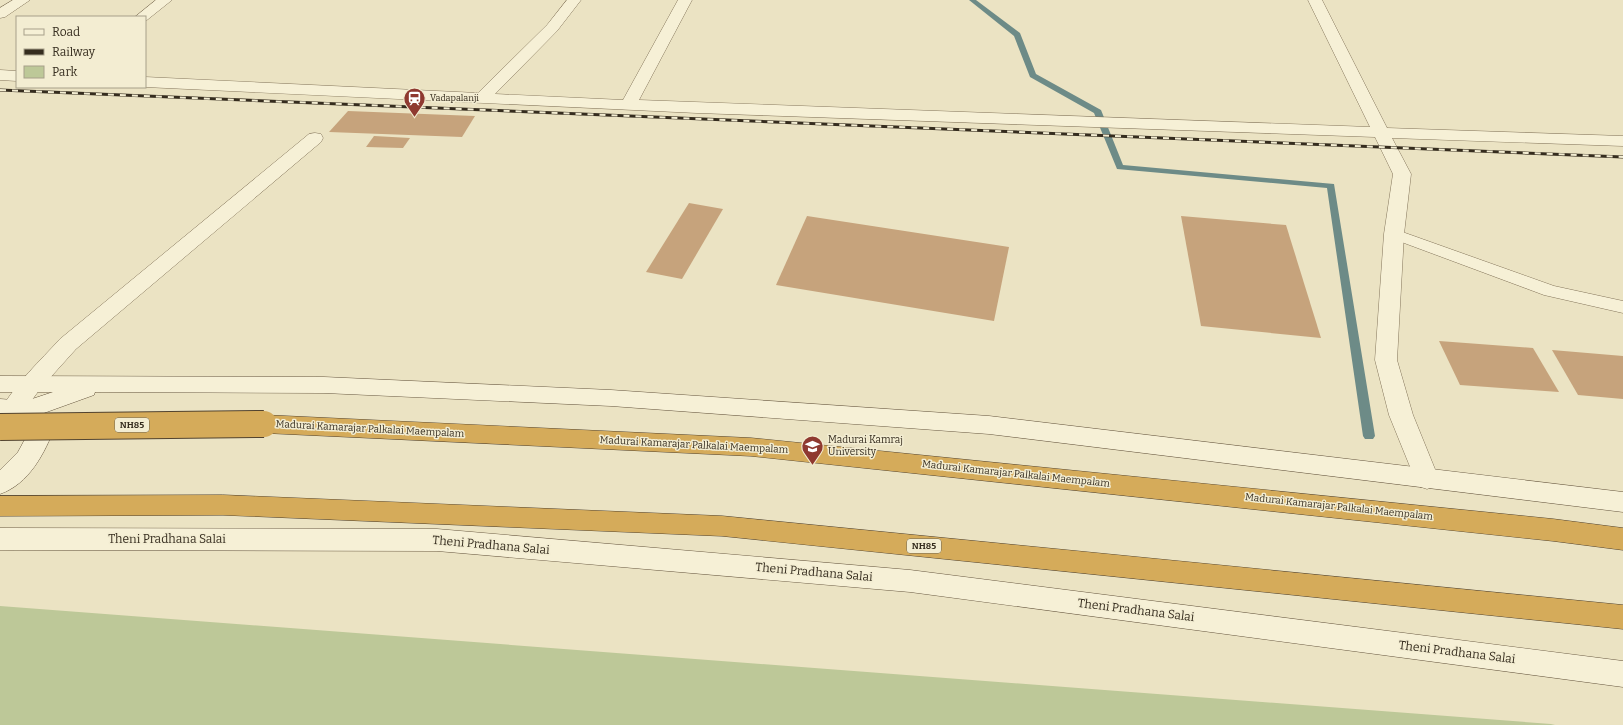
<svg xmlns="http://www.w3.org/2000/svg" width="1623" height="725" font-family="Bitter,serif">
<rect width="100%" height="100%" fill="#ebe3c3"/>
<!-- green -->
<path fill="#bdc898" d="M 0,606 L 1551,724 L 1555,725 L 0,725 Z"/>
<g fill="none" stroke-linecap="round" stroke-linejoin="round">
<!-- stream -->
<path fill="#6d8b87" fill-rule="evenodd" d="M 969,0 L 976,0 L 1020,33 L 1036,74 L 1101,110 L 1123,165 L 1334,184 L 1375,436 L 1373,439 L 1365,439 L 1363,436 L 1327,188 L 1117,169 L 1094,113 L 1030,77 L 1014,36 Z"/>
</g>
<!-- building -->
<g fill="#c6a37c">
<path d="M 348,111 L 475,116 L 462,137 L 329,132 Z"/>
<path d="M 374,136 L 410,138 L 403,148 L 366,147 Z"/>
<path d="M 689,203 L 723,209 L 682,279 L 646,272 Z"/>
<path d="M 807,216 L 1009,247 L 994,321 L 776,285 Z"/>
<path d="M 1181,216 L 1286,225 L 1321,338 L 1201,326 Z"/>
<path d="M 1439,341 L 1533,348 L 1559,392 L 1460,385 Z"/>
<path d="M 1552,350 L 1623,356 L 1623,399 L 1578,395 Z"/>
</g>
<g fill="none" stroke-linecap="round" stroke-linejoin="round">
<defs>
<path id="lane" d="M 1394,229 L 1554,286 L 1623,301 L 1623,313 L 1544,295 L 1388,237 L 1386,234 L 1388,231 Z"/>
<g id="street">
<path d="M 13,0 L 30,0 L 5,17 L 0,18 L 0,8 Z"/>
<path d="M 156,0 L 172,0 L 147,20 L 145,20 L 145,17 L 135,17 Z"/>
<path d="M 567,0 L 581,0 L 557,31 L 495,94 L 623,100 L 678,0 L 692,0 L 639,100 L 1370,127 L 1308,0 L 1322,0 L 1387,128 L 1623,136 L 1623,146 L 1392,138 L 1411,174 L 1404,234 L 1397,360 L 1413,415 L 1439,479 L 1436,486 L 1427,489 L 1418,486 L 1415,479 L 1389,415 L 1375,360 L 1384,234 L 1393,174 L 1375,137 L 697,113 L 145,87 L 145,77 L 478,93 L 547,25 Z"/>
<path d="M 0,70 L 17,71 L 17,81 L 0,80 Z"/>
<path d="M 315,133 L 321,134 L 323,138 L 321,142 L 76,349 L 40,389 L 21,415 L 13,417 L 5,415 L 1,409 C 17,382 40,361 60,339 L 309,134 Z"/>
</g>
<g id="secondary">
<path d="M 0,376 L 324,377 L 611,390 L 989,416 L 1623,492 L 1623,512 L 989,434 L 611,406 L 324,393 L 95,392 L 94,395 L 44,413 L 55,426 C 45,453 29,484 0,494 L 0,470 L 18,452 L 31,428 L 21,418 L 0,415 L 0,399 L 26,401 L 53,392 L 0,392 Z"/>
<path d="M 0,528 L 437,529 L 910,570 L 1623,661 L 1623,687 L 910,592 L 437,551 L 0,550 Z"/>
</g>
<g id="highway">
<path d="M 264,415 L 751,438 L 1553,519 L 1623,528 L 1623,550 L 1553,541 L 751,456 L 264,433 L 256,430 L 252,424 L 256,418 Z"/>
<path d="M 223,495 L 722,516 L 1623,605 L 1623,629 L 722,536 L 223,515 L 0,516 L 0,496 Z"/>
</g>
</defs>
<!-- lane casing -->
<use href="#lane" stroke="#84755b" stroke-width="1"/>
<!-- street casing -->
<use href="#street" stroke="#84755b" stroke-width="1"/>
<!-- secondary casing -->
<use href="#secondary" stroke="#66563f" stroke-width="1"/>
<!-- highway casing -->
<use href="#highway" stroke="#52432f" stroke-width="1"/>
<!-- lane -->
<use href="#lane" fill="#f6f0d6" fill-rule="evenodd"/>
<!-- street -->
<use href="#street" fill="#f6f0d6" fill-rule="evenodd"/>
<!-- secondary -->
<use href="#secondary" fill="#f6f0d6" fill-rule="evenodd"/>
<!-- highway -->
<use href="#highway" fill="#d5ab5a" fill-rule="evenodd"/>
<defs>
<path id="rail" d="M 0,90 L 1623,157"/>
</defs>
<!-- rail casing -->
<use href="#rail" stroke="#352c1e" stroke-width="3"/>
<!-- rail -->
<use href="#rail" stroke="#f3edd2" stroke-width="2" stroke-dasharray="6" stroke-linecap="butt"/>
<defs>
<path id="highway-bridge" d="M 0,427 L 264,424"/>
</defs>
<!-- highway-bridge casing -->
<use href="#highway-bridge" stroke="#52432f" stroke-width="28" stroke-linecap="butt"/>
<!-- highway-bridge -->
<use href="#highway-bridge" stroke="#d5ab5a" stroke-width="26"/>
</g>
<!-- icons -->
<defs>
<symbol id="station-pin" viewBox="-11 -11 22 30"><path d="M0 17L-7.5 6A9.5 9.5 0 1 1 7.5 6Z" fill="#8f3930" stroke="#f3edd2"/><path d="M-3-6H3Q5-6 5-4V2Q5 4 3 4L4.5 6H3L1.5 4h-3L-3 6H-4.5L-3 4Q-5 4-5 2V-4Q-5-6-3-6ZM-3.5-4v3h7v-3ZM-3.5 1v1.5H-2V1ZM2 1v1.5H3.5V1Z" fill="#fff"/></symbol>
<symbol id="university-pin" viewBox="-11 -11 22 30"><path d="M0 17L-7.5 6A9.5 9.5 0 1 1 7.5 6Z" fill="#8f3930" stroke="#f3edd2"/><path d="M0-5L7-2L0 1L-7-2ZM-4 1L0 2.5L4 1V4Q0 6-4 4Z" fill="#fff"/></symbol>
</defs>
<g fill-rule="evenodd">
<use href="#station-pin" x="402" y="86" width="25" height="34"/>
<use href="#university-pin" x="800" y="434" width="25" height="34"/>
</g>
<g text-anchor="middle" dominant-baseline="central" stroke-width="3" stroke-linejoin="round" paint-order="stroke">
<!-- far-poi labels -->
<g font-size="9" fill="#352c1e" stroke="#f3edd2" text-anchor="start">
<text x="430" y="98">Vadapalanji</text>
</g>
<!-- shield labels -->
<g fill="#f3edd2" stroke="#6e6654" stroke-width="1">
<rect x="115" y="418" width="34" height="14" rx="3"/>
<rect x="907" y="539" width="34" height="14" rx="3"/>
</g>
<g font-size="9" font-weight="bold" fill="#352c1e">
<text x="132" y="425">NH85</text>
<text x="924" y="546">NH85</text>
</g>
<!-- street labels -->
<g font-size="10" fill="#352c1e" stroke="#f3edd2">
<text transform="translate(370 429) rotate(3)">Madurai Kamarajar Palkalai Maempalam</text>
<text transform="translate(694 445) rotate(3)">Madurai Kamarajar Palkalai Maempalam</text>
<text transform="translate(1016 474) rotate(6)">Madurai Kamarajar Palkalai Maempalam</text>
<text transform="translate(1339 507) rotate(6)">Madurai Kamarajar Palkalai Maempalam</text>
</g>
<!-- poi labels -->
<g font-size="10" fill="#352c1e" stroke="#f3edd2" text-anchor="start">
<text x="828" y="440">Madurai Kamraj<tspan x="828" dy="12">University</tspan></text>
</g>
<!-- near-street labels -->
<g font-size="12" fill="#352c1e" stroke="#f3edd2">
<text x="167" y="539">Theni Pradhana Salai</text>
<text transform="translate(491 545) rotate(5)">Theni Pradhana Salai</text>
<text transform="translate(814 572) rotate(5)">Theni Pradhana Salai</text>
<text transform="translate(1136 610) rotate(7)">Theni Pradhana Salai</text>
<text transform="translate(1457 652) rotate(7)">Theni Pradhana Salai</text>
</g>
</g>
<!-- legend -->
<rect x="16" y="16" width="130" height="72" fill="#f3edd2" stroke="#a7a08a"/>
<rect x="24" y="29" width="20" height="6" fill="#f6f0d6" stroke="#a7a08a"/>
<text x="52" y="36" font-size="12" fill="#352c1e">Road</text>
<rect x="24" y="49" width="20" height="6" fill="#352c1e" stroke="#a7a08a"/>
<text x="52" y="56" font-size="12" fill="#352c1e">Railway</text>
<rect x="24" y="66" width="20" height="12" fill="#bdc898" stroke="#a7a08a"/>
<text x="52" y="76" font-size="12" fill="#352c1e">Park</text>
</svg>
